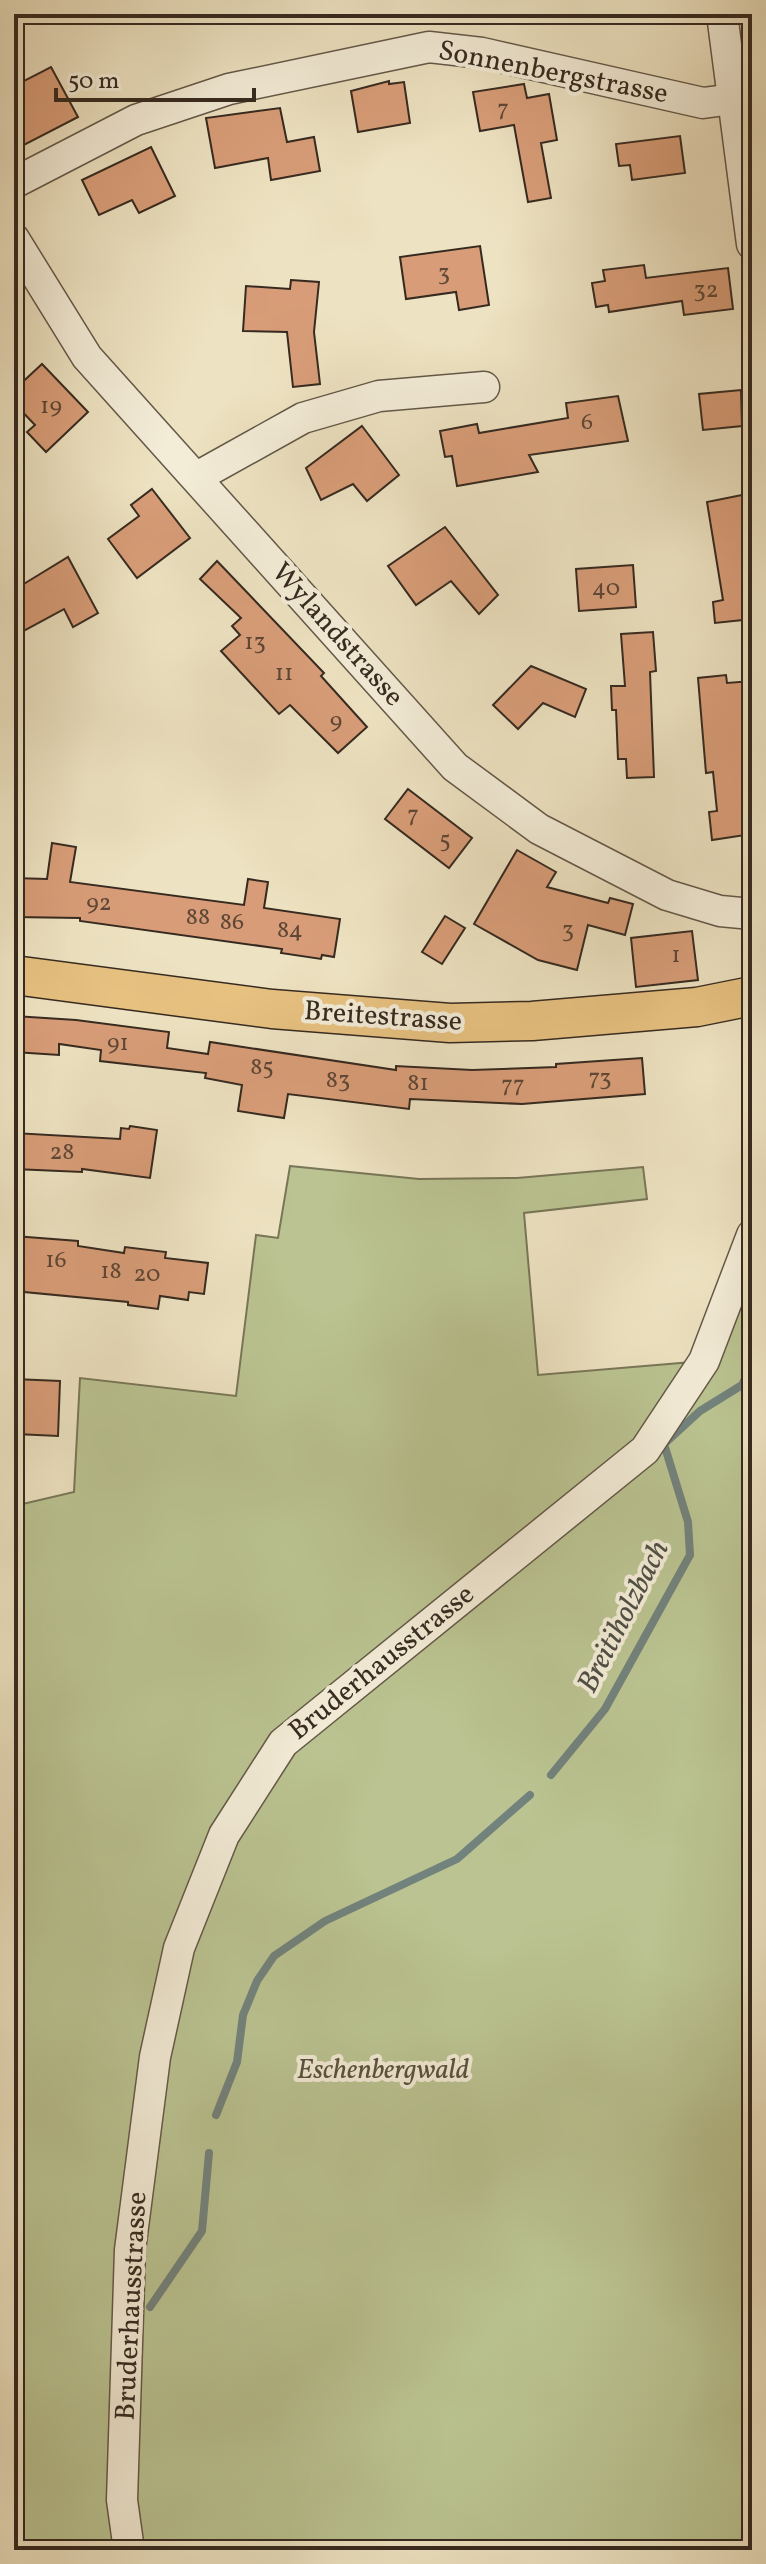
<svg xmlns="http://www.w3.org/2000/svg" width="766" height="2564" font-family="Vollkorn,serif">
<rect width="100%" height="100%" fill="#ede2c1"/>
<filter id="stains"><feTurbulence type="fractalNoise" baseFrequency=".0025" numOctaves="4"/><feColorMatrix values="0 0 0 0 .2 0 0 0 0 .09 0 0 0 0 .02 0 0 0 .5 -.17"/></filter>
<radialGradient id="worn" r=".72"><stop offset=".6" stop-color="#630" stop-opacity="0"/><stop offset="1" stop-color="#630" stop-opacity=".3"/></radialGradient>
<!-- green -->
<path fill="#bac391" stroke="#787658" stroke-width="2" d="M 290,1166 L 419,1179 L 517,1178 L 643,1167 L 647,1199 L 524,1213 L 538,1375 L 704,1361 L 752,1235 L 752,2550 L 14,2550 L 14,1506 L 74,1492 L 80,1378 L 236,1396 L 256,1235 L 278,1238 Z"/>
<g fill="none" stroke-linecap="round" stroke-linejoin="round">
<!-- stream -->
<g stroke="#72827c" stroke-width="8">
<path d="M 551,1775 L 605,1709 L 690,1555 L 688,1522 L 664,1444 L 700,1411 L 742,1385 L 752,1364"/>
<path d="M 216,2115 L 237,2062 L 243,2015 L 257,1981 L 274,1956 L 325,1921 L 457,1859 L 530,1795"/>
<path d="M 150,2307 L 202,2231 L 209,2153"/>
</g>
</g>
<!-- building -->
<g fill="#d89d78" stroke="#362a20" stroke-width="2">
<path d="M 51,67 L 78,117 L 20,147 L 14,136 L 14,86 Z"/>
<path d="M 389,81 L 389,84 L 404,82 L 410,123 L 358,132 L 351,91 Z"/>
<path d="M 524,84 L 527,98 L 549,94 L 557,140 L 541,143 L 551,198 L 528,202 L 514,125 L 480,131 L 473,92 Z"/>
<path d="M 280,108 L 287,142 L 314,137 L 320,171 L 271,180 L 268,158 L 215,168 L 206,118 Z"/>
<path d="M 680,136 L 685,173 L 632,180 L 630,165 L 619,166 L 616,144 Z"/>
<path d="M 151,147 L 175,196 L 139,213 L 132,200 L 99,215 L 82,180 Z"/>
<path d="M 480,246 L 489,305 L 459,310 L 456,292 L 406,299 L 400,257 Z"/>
<path d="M 644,265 L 646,278 L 728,268 L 733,309 L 684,315 L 682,301 L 609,312 L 608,305 L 596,307 L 592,283 L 605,281 L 603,270 Z"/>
<path d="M 291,280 L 319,282 L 314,332 L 320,384 L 293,387 L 287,332 L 243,331 L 246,286 L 290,289 Z"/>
<path d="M 42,364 L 88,412 L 46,452 L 27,432 L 35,425 L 14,403 L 14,390 Z"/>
<path d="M 741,390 L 742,426 L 703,430 L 699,394 Z"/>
<path d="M 618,396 L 628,441 L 529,455 L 538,472 L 457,486 L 452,456 L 445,457 L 440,431 L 477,424 L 479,433 L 568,418 L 566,403 Z"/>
<path d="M 362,426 L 399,475 L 367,501 L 353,484 L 321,500 L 306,468 Z"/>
<path d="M 152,489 L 190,538 L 137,578 L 108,539 L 139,516 L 131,505 Z"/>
<path d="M 752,493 L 752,619 L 715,623 L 713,602 L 723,600 L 707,502 Z"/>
<path d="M 445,527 L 498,595 L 479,614 L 451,581 L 416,605 L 388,566 Z"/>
<path d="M 68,557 L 98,613 L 73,627 L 64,609 L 20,633 L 14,622 L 14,590 Z"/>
<path d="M 217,561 L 324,673 L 321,676 L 367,727 L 338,753 L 290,705 L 279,714 L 221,651 L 240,635 L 232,626 L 241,618 L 200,579 Z"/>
<path d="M 633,565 L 636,607 L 579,611 L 576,569 Z"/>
<path d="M 653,632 L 656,671 L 650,672 L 654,777 L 627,778 L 626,759 L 618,759 L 616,710 L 612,710 L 611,686 L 625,686 L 621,634 Z"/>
<path d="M 531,666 L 586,689 L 575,717 L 543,703 L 518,729 L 493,705 Z"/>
<path d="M 726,675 L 727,683 L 752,681 L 752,834 L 712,840 L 709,812 L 717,811 L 713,772 L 706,773 L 698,678 Z"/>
<path d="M 408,789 L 472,838 L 449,868 L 385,819 Z"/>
<path d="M 52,843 L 76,847 L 70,882 L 244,905 L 248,879 L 268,882 L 264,908 L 340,919 L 334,957 L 322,955 L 321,959 L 281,953 L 282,949 L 80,921 L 80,918 L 14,917 L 14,878 L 47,879 Z"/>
<path d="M 517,850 L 556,872 L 547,887 L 608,903 L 610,898 L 633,904 L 625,935 L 588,925 L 577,970 L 538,960 L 474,924 Z"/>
<path d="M 445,916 L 465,928 L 442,964 L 422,952 Z"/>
<path d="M 692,931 L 698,980 L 636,987 L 631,938 Z"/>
<path d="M 14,1016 L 76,1020 L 169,1032 L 167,1048 L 208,1054 L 210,1042 L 396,1070 L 396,1066 L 472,1070 L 556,1067 L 556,1064 L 642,1058 L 645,1094 L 522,1104 L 410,1099 L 409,1109 L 288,1094 L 284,1118 L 238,1111 L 242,1085 L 205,1078 L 206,1073 L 100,1061 L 101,1050 L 59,1044 L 59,1055 L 14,1052 Z"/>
<path d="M 130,1126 L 157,1130 L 150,1178 L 82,1169 L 82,1172 L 14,1169 L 14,1133 L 120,1139 L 121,1128 L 129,1129 Z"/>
<path d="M 14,1236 L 78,1241 L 78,1246 L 124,1253 L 125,1247 L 166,1252 L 165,1258 L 208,1263 L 204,1294 L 189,1292 L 188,1300 L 160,1296 L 158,1309 L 128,1305 L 128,1302 L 14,1291 Z"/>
<path d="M 14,1379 L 60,1381 L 58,1436 L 16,1434 Z"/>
</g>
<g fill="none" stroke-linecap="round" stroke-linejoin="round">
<defs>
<g id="minor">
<path d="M 722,14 L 752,244"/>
<path d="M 14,183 L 136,120 L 229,89 L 429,47 L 482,53 L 703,103 L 733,99"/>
<path d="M 14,239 L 87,357 L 455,767 L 539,829 L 667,895 L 720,911 L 752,914"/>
<path d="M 197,477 L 303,418 L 379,396 L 484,387"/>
<path d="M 129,2550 L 122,2500 L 130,2250 L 155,2057 L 179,1948 L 224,1835 L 283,1743 L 645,1450 L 704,1361 L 752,1235"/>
</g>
<path id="major" d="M 14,975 L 272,1009 L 450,1023 L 532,1021 L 697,1007 L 752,996"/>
</defs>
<!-- minor casing -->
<use href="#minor" stroke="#645848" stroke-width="33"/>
<!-- major casing -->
<use href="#major" stroke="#362a20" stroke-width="41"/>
<!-- minor -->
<use href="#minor" stroke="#f3ecd7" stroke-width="30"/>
<!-- major -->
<use href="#major" stroke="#e6c180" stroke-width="38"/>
</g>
<g text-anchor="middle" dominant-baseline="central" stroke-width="8" stroke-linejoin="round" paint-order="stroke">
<!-- number labels -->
<g font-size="24" fill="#5e4736">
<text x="503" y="110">7</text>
<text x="444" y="274">3</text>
<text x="706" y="291">32</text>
<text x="51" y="407">19</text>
<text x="587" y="423">6</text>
<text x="606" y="589">40</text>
<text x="255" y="643">13</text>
<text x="284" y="674">11</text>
<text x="336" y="722">9</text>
<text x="413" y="816">7</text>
<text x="445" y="841">5</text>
<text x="99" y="904">92</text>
<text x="198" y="918">88</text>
<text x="232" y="923">86</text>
<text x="290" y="931">84</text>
<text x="568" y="931">3</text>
<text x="676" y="956">1</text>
<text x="118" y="1044">91</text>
<text x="262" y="1068">85</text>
<text x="600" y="1079">73</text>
<text x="338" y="1081">83</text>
<text x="418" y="1084">81</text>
<text x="513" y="1086">77</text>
<text x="62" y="1153">28</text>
<text x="56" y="1261">16</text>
<text x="111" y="1272">18</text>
<text x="147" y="1275">20</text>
</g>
<!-- street labels -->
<g font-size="28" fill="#362a20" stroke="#f3ecd7">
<text transform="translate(553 73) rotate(11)">Sonnenbergstrasse</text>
<text transform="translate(337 635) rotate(48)">Wylandstrasse</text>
<text transform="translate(383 1017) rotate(4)">Breitestrasse</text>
<text transform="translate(382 1663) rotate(-39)">Bruderhausstrasse</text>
<text transform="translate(132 2306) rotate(-87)">Bruderhausstrasse</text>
</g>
<!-- park labels -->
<g font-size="28" font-style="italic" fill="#57503c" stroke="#f3ecd7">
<text x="383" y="2070">Eschenbergwald</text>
</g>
<!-- water labels -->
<g font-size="30" font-style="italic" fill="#4f4f46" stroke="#f3ecd7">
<text transform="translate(624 1617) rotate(-63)">Breitiholzbach</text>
</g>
</g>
<!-- margin -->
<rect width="766" height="2564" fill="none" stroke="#ede2c1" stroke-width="48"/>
<rect x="16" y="16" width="734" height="2532" fill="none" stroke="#362a20" stroke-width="4"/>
<rect x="24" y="24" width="718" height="2516" fill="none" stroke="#362a20" stroke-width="2"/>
<!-- scale -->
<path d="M56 88v12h198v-12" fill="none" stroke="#362a20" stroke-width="4"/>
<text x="68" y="88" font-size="24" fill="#362a20" stroke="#f3ecd7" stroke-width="6" paint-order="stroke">50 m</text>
<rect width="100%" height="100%" filter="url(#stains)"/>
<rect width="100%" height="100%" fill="url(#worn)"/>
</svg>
